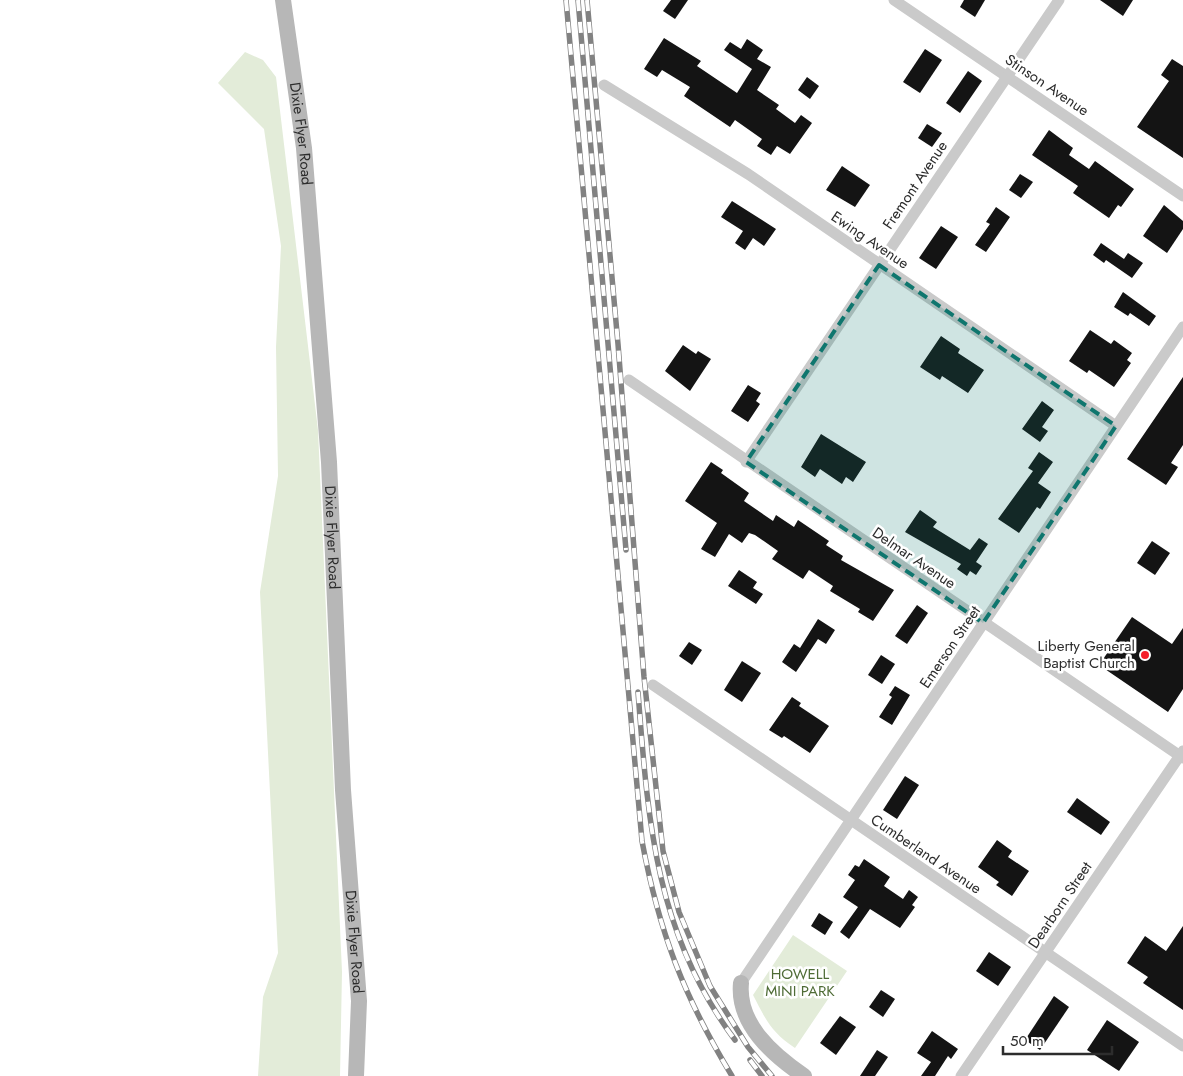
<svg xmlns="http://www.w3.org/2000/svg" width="1183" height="1076" font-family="Jost,sans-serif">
<rect width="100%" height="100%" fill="#fff"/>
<!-- green -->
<g fill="#e3ecd9">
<path d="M 245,52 L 263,60 L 276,77 L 318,430 L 342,972 L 340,1076 L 258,1076 L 263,997 L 278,953 L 260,592 L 278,476 L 276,347 L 281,246 L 264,129 L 218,83 Z"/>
<path d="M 793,935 L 847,971 L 795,1048 C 771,1032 766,1020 753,995 Z"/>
</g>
<!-- building -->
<g fill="#141414">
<path d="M 671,0 L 688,0 L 675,19 L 663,11 Z"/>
<path d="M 964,0 L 985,0 L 975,17 L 960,7 Z"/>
<path d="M 1100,0 L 1133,0 L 1123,16 Z"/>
<path d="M 664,38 L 701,61 L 697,66 L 737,93 L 752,69 L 724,50 L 730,42 L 741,49 L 747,39 L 763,50 L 757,59 L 771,67 L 757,90 L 779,105 L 776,109 L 795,123 L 801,115 L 812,123 L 790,154 L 777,146 L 771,155 L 757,146 L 762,139 L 735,120 L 730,127 L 684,96 L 690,87 L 662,70 L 657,77 L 644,69 Z"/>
<path d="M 925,49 L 942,60 L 920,93 L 903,82 Z"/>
<path d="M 1172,59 L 1183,66 L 1183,158 L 1137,127 L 1169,81 L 1161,75 Z"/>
<path d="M 968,71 L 982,81 L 960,113 L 946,103 Z"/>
<path d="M 807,77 L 819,86 L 810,99 L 798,90 Z"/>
<path d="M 927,124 L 942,133 L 932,147 L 918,138 Z"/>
<path d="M 1049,130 L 1073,148 L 1069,155 L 1089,169 L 1095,161 L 1134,189 L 1121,207 L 1118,205 L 1109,218 L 1073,193 L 1078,186 L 1032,155 Z"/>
<path d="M 842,166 L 870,185 L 855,207 L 826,190 Z"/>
<path d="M 1020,174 L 1033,182 L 1021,198 L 1009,190 Z"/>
<path d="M 732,201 L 776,229 L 764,246 L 753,238 L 745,250 L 735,243 L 743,231 L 721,217 Z"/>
<path d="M 1164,205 L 1183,221 L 1183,229 L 1167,253 L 1143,236 Z"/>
<path d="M 996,207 L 1010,217 L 986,252 L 975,245 L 990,224 L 986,222 Z"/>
<path d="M 941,226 L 958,237 L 936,269 L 919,258 Z"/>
<path d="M 1101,243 L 1124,259 L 1128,253 L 1143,263 L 1132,278 L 1106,260 L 1104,263 L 1093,255 Z"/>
<path d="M 1123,292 L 1156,316 L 1149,326 L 1130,313 L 1128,316 L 1114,307 Z"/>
<path d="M 1090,330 L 1111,344 L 1114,340 L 1132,353 L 1127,360 L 1131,363 L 1114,387 L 1089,370 L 1087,373 L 1069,361 Z"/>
<path d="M 941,336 L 960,349 L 958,353 L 984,370 L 968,393 L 942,376 L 940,380 L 920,367 Z"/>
<path d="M 683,345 L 696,354 L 698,351 L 711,359 L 690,391 L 665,371 Z"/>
<path d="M 1183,377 L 1183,445 L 1171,463 L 1178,467 L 1166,485 L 1127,459 Z"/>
<path d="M 748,385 L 761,393 L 756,401 L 760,404 L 748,422 L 731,411 Z"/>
<path d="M 1042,401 L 1054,410 L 1042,427 L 1048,431 L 1040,442 L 1022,429 Z"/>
<path d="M 821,434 L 866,462 L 853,482 L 846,477 L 842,484 L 820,469 L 815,477 L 801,467 Z"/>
<path d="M 1039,452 L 1053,462 L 1038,483 L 1051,492 L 1040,509 L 1037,507 L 1019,533 L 998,519 L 1033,471 L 1028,468 Z"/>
<path d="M 711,462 L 723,470 L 721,473 L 749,493 L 744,501 L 773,521 L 776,515 L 794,527 L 798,520 L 829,541 L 826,545 L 843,556 L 841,560 L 894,590 L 873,621 L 858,612 L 860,609 L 830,591 L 833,586 L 809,570 L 803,579 L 772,559 L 778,551 L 755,535 L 749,533 L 742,543 L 729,534 L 715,557 L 701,549 L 717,523 L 685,501 Z"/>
<path d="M 920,510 L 937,522 L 933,527 L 970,550 L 979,538 L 988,544 L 976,562 L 982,566 L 976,575 L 970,571 L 967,576 L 957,569 L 961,564 L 905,532 Z"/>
<path d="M 1152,541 L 1170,553 L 1155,575 L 1137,563 Z"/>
<path d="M 739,570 L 757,582 L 753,588 L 763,594 L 756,604 L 728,586 Z"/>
<path d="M 917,605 L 928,613 L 907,644 L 895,636 Z"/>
<path d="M 1132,617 L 1172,644 L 1183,628 L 1183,689 L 1168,712 L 1099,665 Z"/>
<path d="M 818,619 L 835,630 L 826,644 L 818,639 L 796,672 L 782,662 L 794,644 L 800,648 Z"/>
<path d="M 689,642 L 702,650 L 692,665 L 679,656 Z"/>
<path d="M 881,655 L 895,664 L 882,684 L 868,675 Z"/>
<path d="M 742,661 L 761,673 L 742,702 L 724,690 Z"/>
<path d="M 895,686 L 910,695 L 892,725 L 879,717 L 892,697 L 889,695 Z"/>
<path d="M 792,697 L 801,703 L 799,706 L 829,726 L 810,753 L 784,736 L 782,738 L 769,730 Z"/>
<path d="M 905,776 L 919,785 L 897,819 L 883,810 Z"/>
<path d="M 1077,798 L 1110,822 L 1101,835 L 1067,812 Z"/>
<path d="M 997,840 L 1012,851 L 1008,857 L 1029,871 L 1012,896 L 996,885 L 999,882 L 978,867 Z"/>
<path d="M 864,859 L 890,877 L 884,886 L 903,899 L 909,890 L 918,897 L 912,905 L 915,907 L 900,928 L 870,909 L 849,939 L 840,932 L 858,907 L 843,897 L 855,880 L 848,875 L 855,865 L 859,867 Z"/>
<path d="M 819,913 L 833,922 L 825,935 L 811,926 Z"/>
<path d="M 1183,926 L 1183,1010 L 1143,983 L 1148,977 L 1127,963 L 1145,936 L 1166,951 Z"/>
<path d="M 989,952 L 1011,967 L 998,986 L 976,971 Z"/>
<path d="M 881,990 L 895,999 L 883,1017 L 869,1007 Z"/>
<path d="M 1054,996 L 1069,1007 L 1040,1050 L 1025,1040 Z"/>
<path d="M 840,1016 L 856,1027 L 836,1055 L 820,1043 Z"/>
<path d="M 1107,1020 L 1139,1042 L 1119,1071 L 1087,1050 Z"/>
<path d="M 932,1031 L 958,1049 L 951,1059 L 948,1056 L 935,1076 L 921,1076 L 931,1062 L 917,1053 Z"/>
<path d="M 877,1050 L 888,1057 L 875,1076 L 860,1076 Z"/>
</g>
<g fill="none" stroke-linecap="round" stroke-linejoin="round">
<!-- street -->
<g stroke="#cacaca" stroke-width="11">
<path d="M 894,0 L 1183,196"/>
<path d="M 604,85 L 748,174 L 1116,426"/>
<path d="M 629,380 L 1183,758"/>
<path d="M 746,462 L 1059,0"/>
<path d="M 653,685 L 1183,1046"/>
<path d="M 741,983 L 1183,327"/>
<path d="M 961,1076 L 1183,751"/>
</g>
<!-- secondary -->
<g stroke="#b7b7b7" stroke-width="16">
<path id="s1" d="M 283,0 L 304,148 L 329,462 L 343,790 L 359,1001 L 356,1076"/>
<path d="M 741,983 C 737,1024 773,1055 804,1076"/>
</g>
<defs>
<g id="rail">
<path d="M 566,0 L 642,841 C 659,932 684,997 732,1076"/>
<path d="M 578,0 L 626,550"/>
<path d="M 587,0 L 618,344 L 644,677 L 663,851 L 679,912 L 710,986 L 748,1047 L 772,1076"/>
<path d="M 638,692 C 648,821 655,933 735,1040"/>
<path d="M 750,1060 L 762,1076"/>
</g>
</defs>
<!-- rail casing -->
<use href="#rail" stroke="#828282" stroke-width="5.5"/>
<!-- rail -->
<use href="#rail" stroke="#fff" stroke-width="4" stroke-dasharray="11" stroke-linecap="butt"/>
</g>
<!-- marked area -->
<path fill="#0f766e" fill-opacity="0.2" stroke="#0f766e" stroke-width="4" stroke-dasharray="10 6" stroke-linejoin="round" d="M 879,265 L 1116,426 L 983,623 L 746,462 Z"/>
<!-- markers -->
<circle fill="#f51e29" stroke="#fff" stroke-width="2" cx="1145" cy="655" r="5"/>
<g text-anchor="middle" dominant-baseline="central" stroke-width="5" stroke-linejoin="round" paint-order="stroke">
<!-- street labels -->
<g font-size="15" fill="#2d2d2d" stroke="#fff">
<text transform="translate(1047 85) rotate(34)">Stinson Avenue</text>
<text stroke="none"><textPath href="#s1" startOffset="135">Dixie Flyer Road</textPath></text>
<text transform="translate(915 185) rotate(-56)">Fremont Avenue</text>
<text transform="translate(870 240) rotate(34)">Ewing Avenue</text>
<text stroke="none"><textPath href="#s1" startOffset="540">Dixie Flyer Road</textPath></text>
<text transform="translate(914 558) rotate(34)">Delmar Avenue</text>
<text transform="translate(950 647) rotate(-56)">Emerson Street</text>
<text transform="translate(926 854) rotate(34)">Cumberland Avenue</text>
<text transform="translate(1060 905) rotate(-56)">Dearborn Street</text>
<text stroke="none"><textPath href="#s1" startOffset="945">Dixie Flyer Road</textPath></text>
</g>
<!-- poi labels -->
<g font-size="15" fill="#2d2d2d" stroke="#fff" text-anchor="end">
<text x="1135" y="646">Liberty General<tspan x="1135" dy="17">Baptist Church</tspan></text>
</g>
<!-- park labels -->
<g font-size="15" fill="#4f6c36" stroke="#fff">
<text x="800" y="974">HOWELL<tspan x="800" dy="17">MINI PARK</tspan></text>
</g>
</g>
<!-- scale -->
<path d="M1003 1046v8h109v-8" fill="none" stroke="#2d2d2d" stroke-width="2.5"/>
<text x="1010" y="1046" font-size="15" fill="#2d2d2d" stroke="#ffffff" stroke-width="4" paint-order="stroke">50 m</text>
</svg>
